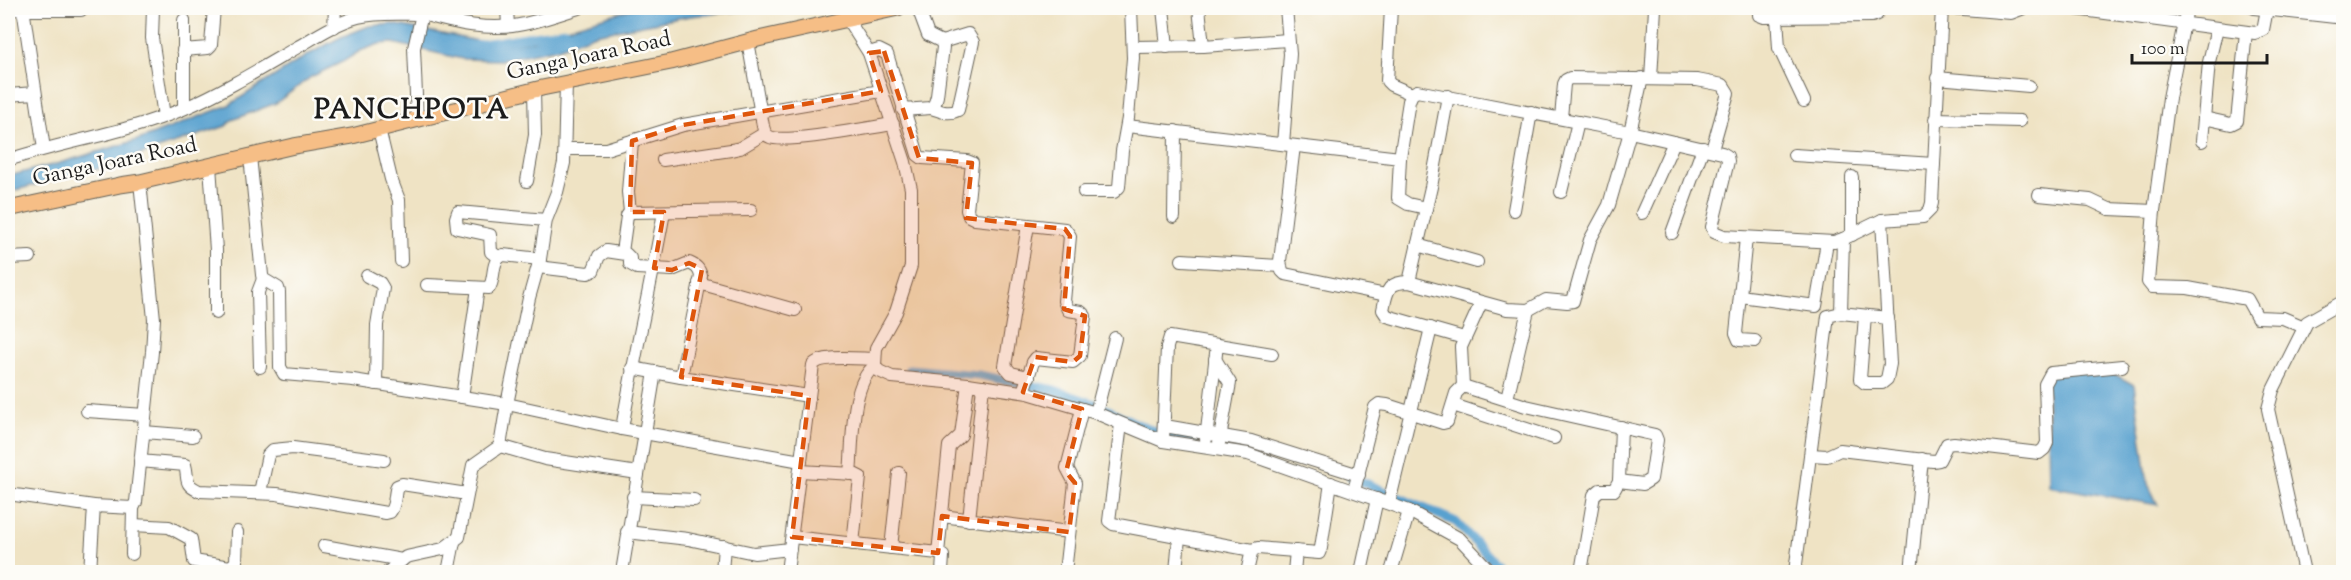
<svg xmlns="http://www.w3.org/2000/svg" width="2351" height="580" font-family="'Sorts Mill Goudy',serif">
<rect width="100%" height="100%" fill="#fdfcf7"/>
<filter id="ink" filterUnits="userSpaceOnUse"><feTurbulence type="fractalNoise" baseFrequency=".0167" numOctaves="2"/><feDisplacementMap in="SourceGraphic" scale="12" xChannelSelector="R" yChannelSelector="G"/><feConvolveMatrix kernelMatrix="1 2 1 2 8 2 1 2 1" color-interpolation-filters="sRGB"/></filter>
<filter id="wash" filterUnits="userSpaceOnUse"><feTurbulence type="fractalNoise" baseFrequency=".008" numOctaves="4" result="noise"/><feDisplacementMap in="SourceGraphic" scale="24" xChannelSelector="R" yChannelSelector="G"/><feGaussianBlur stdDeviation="1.35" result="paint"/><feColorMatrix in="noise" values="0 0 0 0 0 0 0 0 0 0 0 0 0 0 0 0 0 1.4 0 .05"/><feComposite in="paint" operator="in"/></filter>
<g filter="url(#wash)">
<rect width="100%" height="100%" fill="#efe3c4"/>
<!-- water -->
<g fill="#58a1cf" stroke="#3a5e76" stroke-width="1.5">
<path d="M 635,8 L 827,8 L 804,10 L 760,9 L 690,16 L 595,34 L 558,48 L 501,60 L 462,59 L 393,43 L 379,44 L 360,51 L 344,61 L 311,77 L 276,103 L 232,120 L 226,126 L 98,169 L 8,192 L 8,176 L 56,164 L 141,139 L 229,105 L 306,56 L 339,38 L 369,26 L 393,24 L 498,45 L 532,41 L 572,26 Z"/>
<path d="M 2103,368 L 2134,385 L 2148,484 L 2158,505 L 2049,486 L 2047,374 Z"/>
</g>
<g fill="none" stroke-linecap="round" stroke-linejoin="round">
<!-- canal -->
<g stroke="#58a1cf" stroke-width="9">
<path d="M 476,45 L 566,31"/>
<path d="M 909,369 L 979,375 L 1054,390 L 1098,405 L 1148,429 L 1164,434 L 1205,439"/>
<path d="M 1351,477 L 1456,522 L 1503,572"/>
</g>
</g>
</g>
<g filter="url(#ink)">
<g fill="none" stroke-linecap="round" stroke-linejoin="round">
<defs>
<g id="minor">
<path d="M 8,8 L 22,10 L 81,10"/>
<path d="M 23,8 L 44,149"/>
<path d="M 153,8 L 152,38 L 164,116"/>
<path d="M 507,8 L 508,26"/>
<path d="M 1163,8 L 1167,47"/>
<path d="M 1199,8 L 1203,46"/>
<path d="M 1391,8 L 1387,81 L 1391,85 L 1412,94"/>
<path d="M 1759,8 L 1759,15 L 1764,17 L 1872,16 L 1877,14 L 1880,8"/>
<path d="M 1952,8 L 2011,13 L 2024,8"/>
<path d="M 2068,8 L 2255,33 L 2263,30 L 2267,9"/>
<path d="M 2187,8 L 2169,98 L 2154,211 L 2148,282 L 2152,287 L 2188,288 L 2247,299 L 2257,317 L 2283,318 L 2304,327"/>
<path d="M 2254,8 L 2344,18"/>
<path d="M 422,9 L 422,14 C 454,23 490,32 524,24 C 543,20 561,13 579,8"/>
<path d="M 1777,17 L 1779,48 L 1804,101"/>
<path d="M 184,20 L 184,108"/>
<path d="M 848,20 L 869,53 L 905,162 L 911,189 L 911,266 L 896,312 L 876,348 L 875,366 L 879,371 L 892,377 L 968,384 L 1028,393 L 1096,413 L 1163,441 L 1248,454 L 1409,511 L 1460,539 L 1491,572"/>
<path d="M 334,27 L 335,8"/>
<path d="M 748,41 L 763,126 C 764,131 765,135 770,137 C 785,144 872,127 893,124"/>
<path d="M 1133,47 L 1203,46 L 1288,40"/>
<path d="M 183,50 L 208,48 L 211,45 L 214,8"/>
<path d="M 869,53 L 879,50 L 887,54 L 918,155 L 922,158 L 967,161 L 972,163 L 967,210 L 969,216 L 975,219 L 1065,229 L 1070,236 L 1064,301 L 1068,310 L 1081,312 L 1085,316 L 1080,356 L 1073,362 L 1036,358 L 1033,362 L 1023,392"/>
<path d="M 1937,78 L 2029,86"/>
<path d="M 1651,79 L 1655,8"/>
<path d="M 8,95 L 35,93"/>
<path d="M 931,108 C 940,111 949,115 958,110 L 973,42 L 968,34 L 942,42"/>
<path d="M 903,110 L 931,108 L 935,103 L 937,96 L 943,47 L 942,42 L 928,35 L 918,8"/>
<path d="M 1561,118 L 1564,84 L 1566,80 L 1570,78 L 1697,80 L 1723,85 L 1728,93 L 1712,150"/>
<path d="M 2204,118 L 2231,124 L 2237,121 L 2246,32"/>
<path d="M 1935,119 L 2020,121"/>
<path d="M 1127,126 L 1400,158"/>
<path d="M 379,129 L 391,179 L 399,200 L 401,261"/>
<path d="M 2202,141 L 2209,62 L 2217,28"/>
<path d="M 1283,144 L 1290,54 L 1286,8"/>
<path d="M 1294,146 L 1280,261 L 1282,271 L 1285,274 L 1386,295"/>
<path d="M 565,149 L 606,149 L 683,125 L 881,91"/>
<path d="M 1794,155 L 1934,164"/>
<path d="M 250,156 L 262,275 L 263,279 L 278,288 L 279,292 L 280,367 L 284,374 L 353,380 L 507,404 L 622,429 L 801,461"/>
<path d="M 8,160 C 65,141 127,133 183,109 C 222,92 260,69 296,48 C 315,37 336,23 358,17 C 378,12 401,14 422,14 L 414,48 L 417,119"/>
<path d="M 663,160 L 731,150 L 740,148 L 765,133"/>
<path d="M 210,166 L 216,250 L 216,313"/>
<path d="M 1852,177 L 1852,235"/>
<path d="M 527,181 L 535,135 L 534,90"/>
<path d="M 1084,192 L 1114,192 L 1119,187 L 1122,151 L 1128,118 L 1133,58 L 1131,8"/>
<path d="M 1561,192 L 1578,122"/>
<path d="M 2039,195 L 2090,200 L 2109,209 L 2154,211"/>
<path d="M 1426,208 L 1408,204 L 1398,198 L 1400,158 L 1409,101 L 1412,94 L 1417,91 L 1630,132 L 1722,153 L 1727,156 L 1728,161 L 1712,227 L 1714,232 L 1724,236 L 1834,242 L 1843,239 L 1882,220 L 1923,217 L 1930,210 L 1932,203 L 1942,8"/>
<path d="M 1514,210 L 1531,112"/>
<path d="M 630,212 L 628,192 L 632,141"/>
<path d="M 1642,213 L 1674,142"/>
<path d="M 1174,217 L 1175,131"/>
<path d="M 1028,225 L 1005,366 L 1011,373 L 1029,377"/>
<path d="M 1672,233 L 1703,148"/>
<path d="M 1746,238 L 1736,333 L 1739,340 L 1755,341"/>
<path d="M 1417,245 L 1477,262"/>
<path d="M 622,252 L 627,216 L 630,212 L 751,210"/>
<path d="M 498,257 L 491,252 L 490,235 L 457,228 L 456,218 L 458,212 L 546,220"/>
<path d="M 8,258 L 30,257"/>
<path d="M 1182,260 L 1280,266"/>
<path d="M 538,267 L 588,273 L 593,271 L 599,256 L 606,251 L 626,254 L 630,258 L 630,264 L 637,268 L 672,270 L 689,263 C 696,266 699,268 701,276 L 681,377"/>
<path d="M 367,276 L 380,283 L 383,288 L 377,325 L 376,384"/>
<path d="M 1409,282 L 1431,187 L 1448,96"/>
<path d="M 699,283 L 795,310"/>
<path d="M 427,285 L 489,288 C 496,278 490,261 503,255 L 540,259"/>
<path d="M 1740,296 L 1816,306 L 1827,242"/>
<path d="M 1841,313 L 1843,239"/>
<path d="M 1865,316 L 1860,379 L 1865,383 L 1882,383 L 1887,379 L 1890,364 L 1882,220"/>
<path d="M 1464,338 L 1387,316 L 1383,310 C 1387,291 1387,282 1409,282 L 1507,309 L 1528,310 L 1546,300 L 1567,302 L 1573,301 L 1590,240 L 1609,205 L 1630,132 L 1642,78"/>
<path d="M 1215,359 L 1230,383 L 1219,443"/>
<path d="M 260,367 L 258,292 L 263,279"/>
<path d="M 632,368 L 681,377 L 809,396"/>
<path d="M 1463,386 L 1461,347 L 1481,303"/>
<path d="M 462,397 L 478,288"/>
<path d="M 1507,399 L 1528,310"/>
<path d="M 1453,405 L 1554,438"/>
<path d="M 87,411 L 145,415"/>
<path d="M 1096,413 L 1115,338"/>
<path d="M 1121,424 L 1109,521 L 1113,524 L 1252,550"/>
<path d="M 1165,426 L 1251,441 L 1359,475"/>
<path d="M 622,429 C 634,356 651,285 664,212"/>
<path d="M 144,432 L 193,436"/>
<path d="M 1206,439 L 1217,345"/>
<path d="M 1163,441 L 1167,347 L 1170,337 L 1272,354"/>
<path d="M 500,446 L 545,459 L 638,473"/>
<path d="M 1811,455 L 1827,456 L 1840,450 L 1933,461 L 1939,460 L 1947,444 L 1954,443 L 2039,453 L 2044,449 L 2047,443 L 2045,384 L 2051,373 L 2122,366"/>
<path d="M 140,461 L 185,465 C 189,479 183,484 199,491 L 277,494 L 386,513 L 390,512 C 396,505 394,494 397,486 L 402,484 L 467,494"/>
<path d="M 800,471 L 854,474 L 860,477 L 853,544"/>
<path d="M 850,474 C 853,445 850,383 875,366"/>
<path d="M 1354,491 L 1375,407 L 1379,404 L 1387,405 L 1443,423 L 1447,422 L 1456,393 L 1463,386 L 1526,406 L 1655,435 L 1657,440 L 1651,479 L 1643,484 L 1619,481"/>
<path d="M 260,492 L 268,455 L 273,450 L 293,448 L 384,460"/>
<path d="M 8,494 L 94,506 L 133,508"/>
<path d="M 633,497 L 694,500"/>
<path d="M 1389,503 L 1431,328"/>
<path d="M 942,516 L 1069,532"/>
<path d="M 969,520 L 983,386"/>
<path d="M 133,525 L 169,527 L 191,539 L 194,561 L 230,567 L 236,562 L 237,532"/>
<path d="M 627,532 L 688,539 L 754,553 L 790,549"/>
<path d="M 792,537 L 938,553 L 943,556 L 942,572"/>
<path d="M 324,546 L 402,560"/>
<path d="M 891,548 L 899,473"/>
<path d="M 938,553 L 949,446 L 961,435 L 968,384"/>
<path d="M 132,554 L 133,508 L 136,502 L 152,352 L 154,319 L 140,182"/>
<path d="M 90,572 L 94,506"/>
<path d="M 388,572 L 406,557 L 443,549 L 459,537 L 473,465 L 500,446 L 507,404 L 529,298 L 540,259 L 546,220 L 557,192 L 564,163 L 566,83"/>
<path d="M 448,572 L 454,542"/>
<path d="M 622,572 L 655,372"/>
<path d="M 722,572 L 724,546"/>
<path d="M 787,572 L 813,365 C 821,354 861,359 875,359"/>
<path d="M 1065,572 L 1075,483 L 1067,468 L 1082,409"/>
<path d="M 1176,572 L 1179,537"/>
<path d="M 1247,572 L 1252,550 L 1258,548 L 1319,553 L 1321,548 L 1331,483"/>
<path d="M 1294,572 L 1296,551"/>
<path d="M 1361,572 L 1377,499"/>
<path d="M 1391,572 L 1409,511"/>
<path d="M 1581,572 L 1594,495 L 1600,490 L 1614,490 L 1619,481 L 1621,427"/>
<path d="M 1795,572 L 1828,316 L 1841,313 L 1888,318"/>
<path d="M 1911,572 L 1922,459"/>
<path d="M 2304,572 L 2268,409 L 2273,390 L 2307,322 L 2344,301"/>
</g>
<path id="major" d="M 8,209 L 120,185 L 140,182 L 294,146 L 352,136 L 542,88 L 671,62 L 758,39 L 898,8"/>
</defs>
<!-- minor casing -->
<use href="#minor" stroke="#666257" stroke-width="14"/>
<!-- major casing -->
<use href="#major" stroke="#666257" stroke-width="17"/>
<!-- minor -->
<use href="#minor" stroke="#fff" stroke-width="12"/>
<!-- major -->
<use href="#major" stroke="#f6be86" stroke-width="15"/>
</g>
</g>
<!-- marked area -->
<path fill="#de560d" fill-opacity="0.2" stroke="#de560d" stroke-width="4.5" stroke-dasharray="12 8" stroke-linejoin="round" d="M 884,51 L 919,158 L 972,163 L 966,218 L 1065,229 L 1070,236 L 1064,309 L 1085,316 L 1080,356 L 1073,362 L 1035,357 L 1023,392 L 1082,409 L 1066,472 L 1075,483 L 1069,532 L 942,516 L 938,553 L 792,537 L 809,396 L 681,377 L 702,269 L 689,263 L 672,270 L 654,268 L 664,212 L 630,212 L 632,141 L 683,125 L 881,91 L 869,53 Z"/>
<g text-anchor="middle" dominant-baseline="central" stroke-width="5" stroke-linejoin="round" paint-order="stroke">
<!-- street labels -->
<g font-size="22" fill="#1c1c1c" stroke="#fdfcf7">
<text transform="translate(589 57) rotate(-12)">Ganga Joara Road</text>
<text transform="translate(115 163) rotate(-12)">Ganga Joara Road</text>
</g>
<!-- district labels -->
<g font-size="28" font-weight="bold" letter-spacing="1.5" fill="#1c1c1c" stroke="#fdfcf7">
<text x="412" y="111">PANCHPOTA</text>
</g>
</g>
<!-- margin -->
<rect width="2351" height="580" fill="none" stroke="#fdfcf7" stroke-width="30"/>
<!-- scale -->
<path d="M2132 54v9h135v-9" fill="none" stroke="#1c1c1c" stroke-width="3"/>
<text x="2141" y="54" font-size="18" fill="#1c1c1c" stroke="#fdfcf7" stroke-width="4.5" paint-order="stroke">100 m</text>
</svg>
